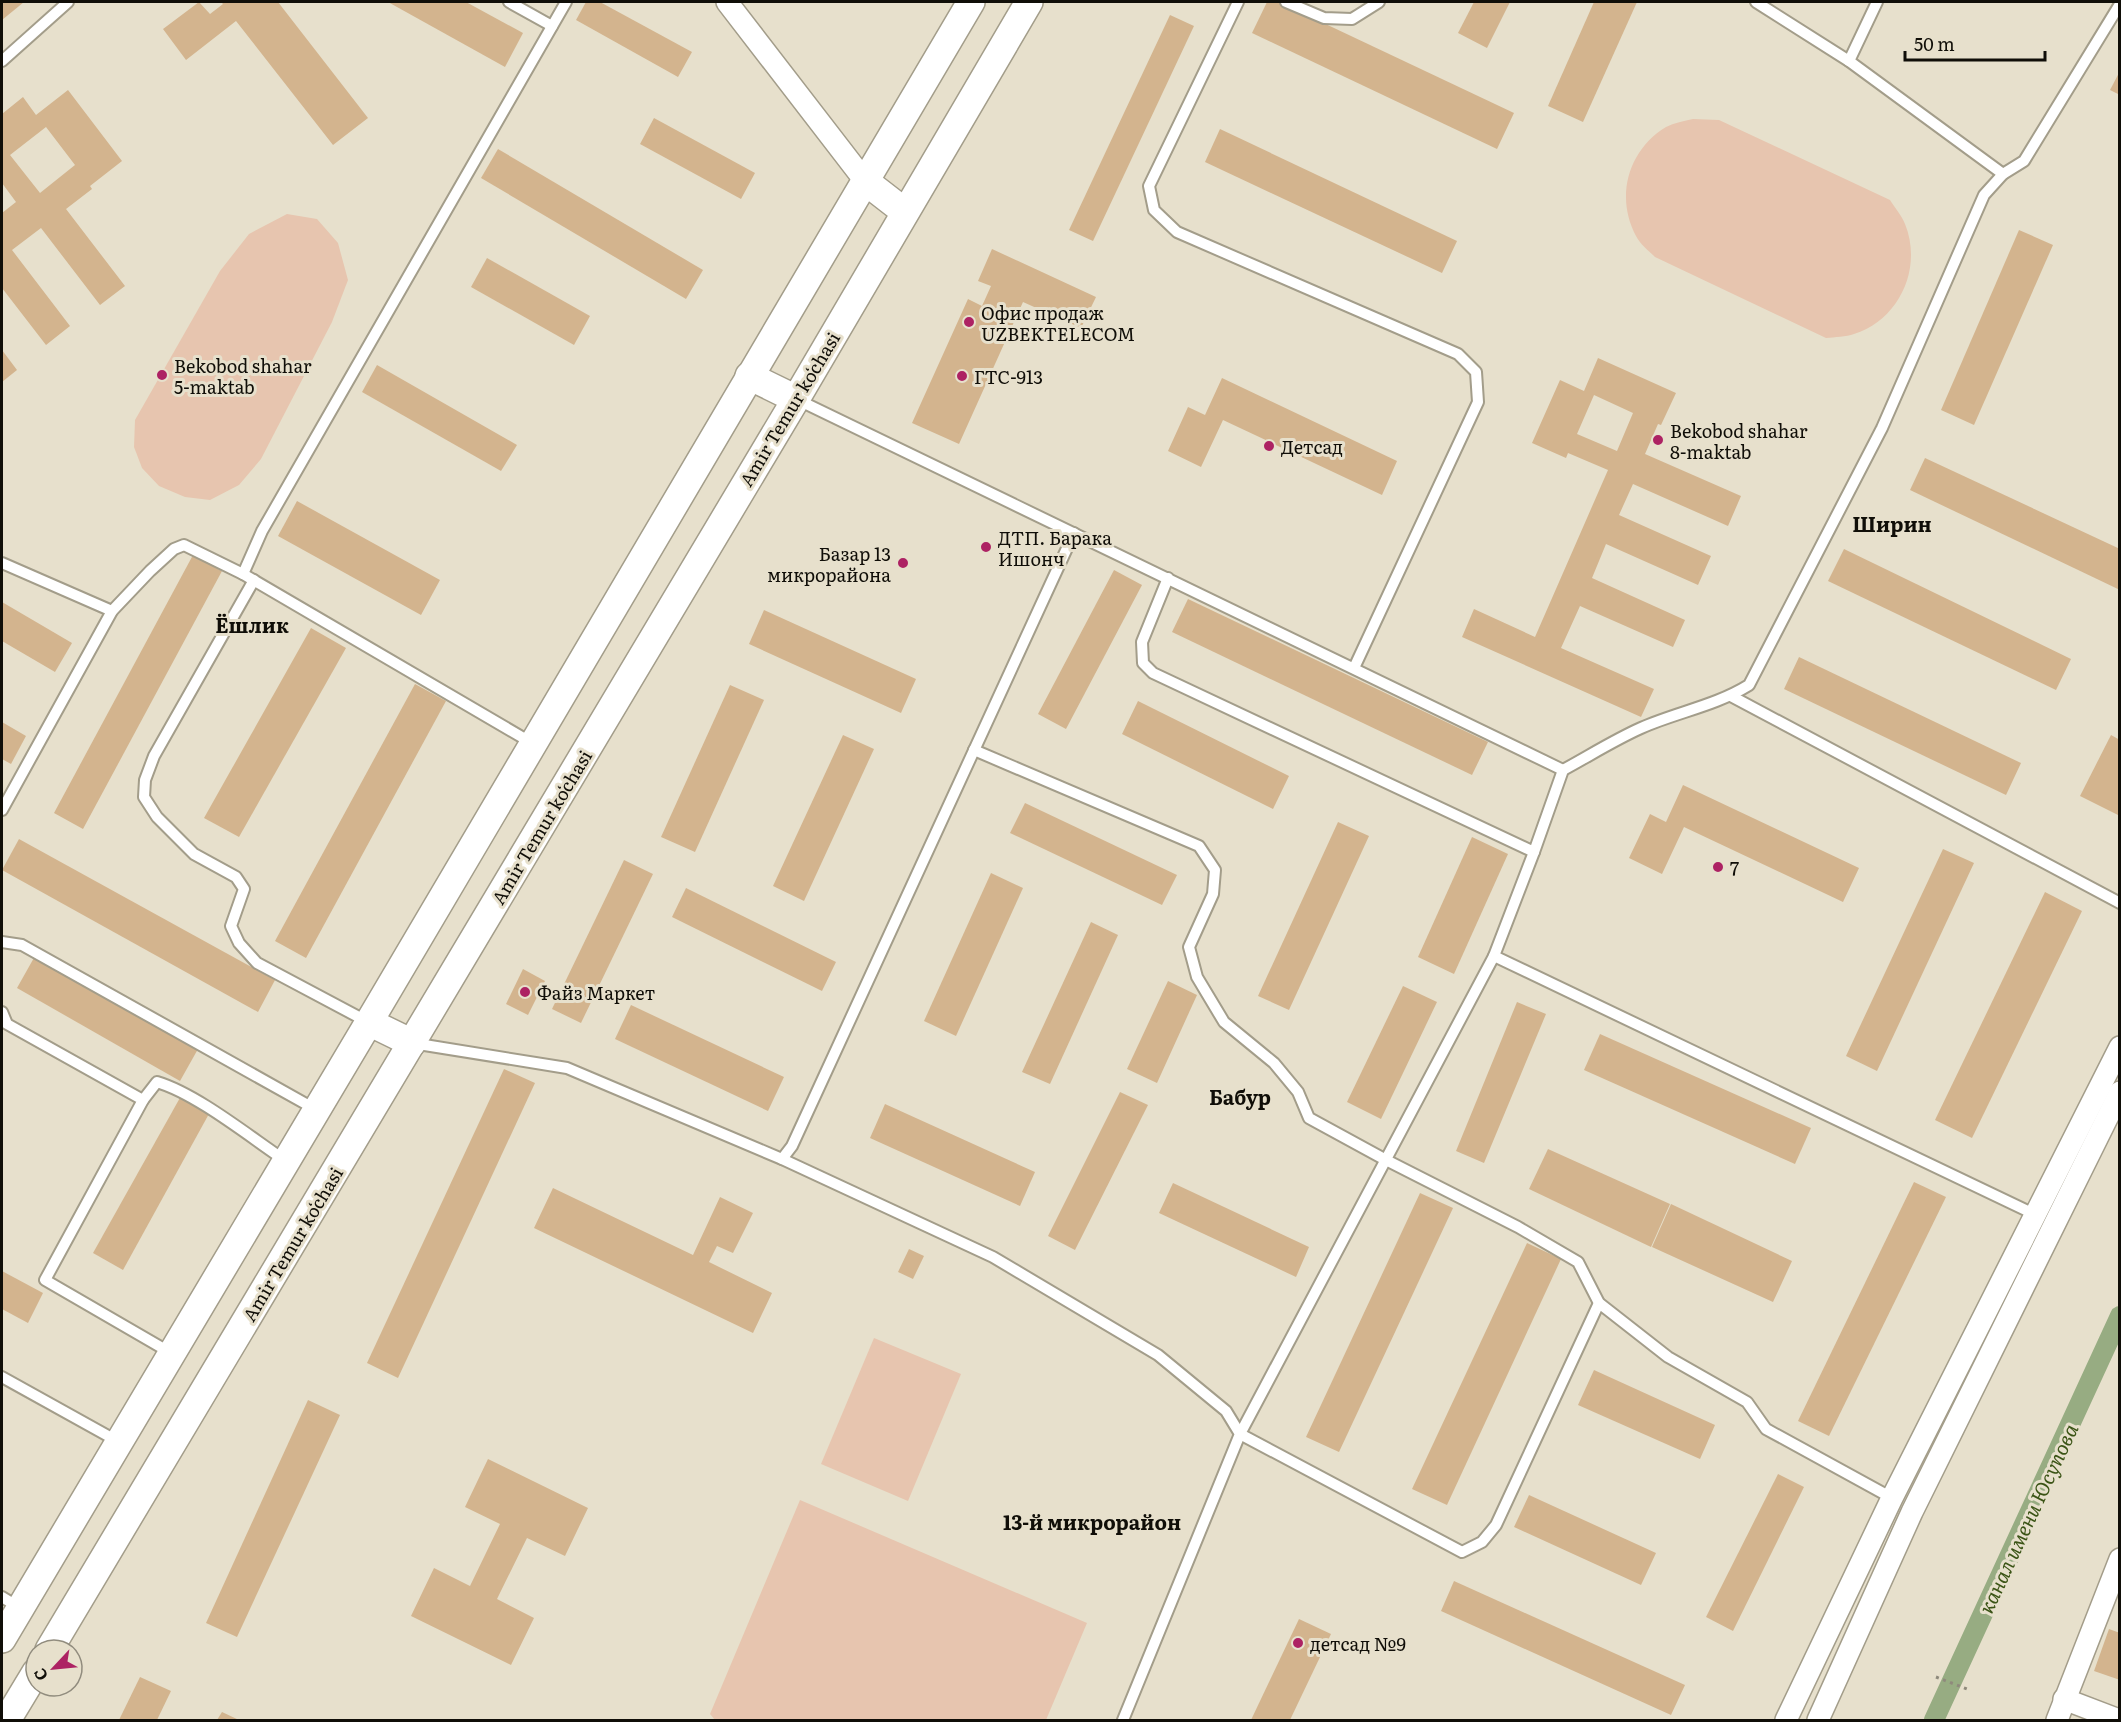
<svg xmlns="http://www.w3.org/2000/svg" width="2121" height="1722" font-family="Literata,serif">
<rect width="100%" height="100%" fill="#e7e0cc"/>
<!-- green -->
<g fill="#e7c5af">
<path d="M 1693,119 L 1719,120 L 1890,200 C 1895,208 1902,216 1905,224 C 1923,268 1899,320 1854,334 C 1846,337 1835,337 1826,338 L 1655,257 C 1649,251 1640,244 1636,236 C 1615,197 1628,150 1666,127 C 1674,123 1684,121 1693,119 Z"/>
<path d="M 287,214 L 317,219 L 338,243 L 348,280 L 332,322 L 261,459 L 239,485 L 210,500 L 185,497 L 159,486 L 142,468 L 134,447 L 135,420 L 220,271 L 249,234 Z"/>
<path d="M 874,1338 L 961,1374 L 908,1501 L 821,1464 Z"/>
<path d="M 800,1500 L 1087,1623 L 1046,1720 L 715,1720 L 710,1714 Z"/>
</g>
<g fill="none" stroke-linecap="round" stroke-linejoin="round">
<!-- canal -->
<path stroke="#97ac82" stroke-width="20" d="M 1934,1720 L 2120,1316"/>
</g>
<!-- building -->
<g fill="#d3b48e" fill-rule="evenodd">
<path d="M 2,2 L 24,2 L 2,20 Z"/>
<path d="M 199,2 L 210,14 L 223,4 L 221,2 L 278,2 L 368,118 L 333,145 L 236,21 L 186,60 L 163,29 Z"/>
<path d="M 388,2 L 466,2 L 523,33 L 505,67 Z"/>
<path d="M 586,2 L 600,2 L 692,52 L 678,77 L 576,20 Z"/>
<path d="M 1267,2 L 1279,2 L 1514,113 L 1497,149 L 1252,33 Z"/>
<path d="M 1474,2 L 1510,2 L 1487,48 L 1458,33 Z"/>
<path d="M 1594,2 L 1637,2 L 1583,122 L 1548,106 Z"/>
<path d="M 1170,15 L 1194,26 L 1093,241 L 1069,230 Z"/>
<path d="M 2120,71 L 2120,95 L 2110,90 Z"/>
<path d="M 68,90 L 122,161 L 90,186 L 92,189 L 66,209 L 125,286 L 100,305 L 41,228 L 12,250 L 70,326 L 46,345 L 2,288 L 2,213 L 16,202 L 2,183 L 2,114 L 23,97 L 36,115 ZM 46,127 L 75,165 L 40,193 L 10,155 Z"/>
<path d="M 654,118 L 755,173 L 741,199 L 640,144 Z"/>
<path d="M 1220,129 L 1457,241 L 1442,273 L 1205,162 Z"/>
<path d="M 498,149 L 703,270 L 686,299 L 481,178 Z"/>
<path d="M 2019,230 L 2053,245 L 1974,425 L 1941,410 Z"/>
<path d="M 992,249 L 1096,297 L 1081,328 L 1023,302 L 959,444 L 912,423 L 968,299 L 982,306 L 991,286 L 978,281 Z"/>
<path d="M 487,258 L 590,316 L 574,345 L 471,287 Z"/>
<path d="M 2,350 L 17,370 L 2,382 Z"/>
<path d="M 1598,358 L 1676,393 L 1661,425 L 1658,424 L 1645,454 L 1741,496 L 1728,526 L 1633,484 L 1619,515 L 1711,556 L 1698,585 L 1606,544 L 1592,578 L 1685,620 L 1673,647 L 1580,606 L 1561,648 L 1654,689 L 1641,717 L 1462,637 L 1474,609 L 1535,637 L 1608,470 L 1568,453 L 1566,458 L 1532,443 L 1560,380 L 1584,391 ZM 1594,395 L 1633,413 L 1617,451 L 1577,434 Z"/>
<path d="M 377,365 L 517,445 L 501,471 L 362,392 Z"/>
<path d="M 1222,378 L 1397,461 L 1382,495 L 1223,420 L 1201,467 L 1168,451 L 1188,407 L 1205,415 Z"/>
<path d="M 1925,458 L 2120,549 L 2120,590 L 1910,490 Z"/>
<path d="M 297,501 L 440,580 L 421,615 L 278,536 Z"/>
<path d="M 1844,549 L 2071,659 L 2056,690 L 1828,581 Z"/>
<path d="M 193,555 L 222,571 L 83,829 L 54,813 Z"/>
<path d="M 1114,570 L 1142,585 L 1066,729 L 1038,714 Z"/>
<path d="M 1188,599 L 1488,742 L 1472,775 L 1172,632 Z"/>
<path d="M 2,602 L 72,643 L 55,672 L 2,641 Z"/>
<path d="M 764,610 L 916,679 L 901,713 L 749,644 Z"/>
<path d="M 311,628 L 346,648 L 239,837 L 204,818 Z"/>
<path d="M 1799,657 L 2021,763 L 2006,795 L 1784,689 Z"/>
<path d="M 415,684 L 446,701 L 306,958 L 275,941 Z"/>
<path d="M 730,685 L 764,700 L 695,852 L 661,837 Z"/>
<path d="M 1138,701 L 1289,776 L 1273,809 L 1122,734 Z"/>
<path d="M 2,722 L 26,736 L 11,764 L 2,759 Z"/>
<path d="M 843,735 L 874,749 L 804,901 L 773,886 Z"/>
<path d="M 2111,735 L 2120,740 L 2120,816 L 2080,796 Z"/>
<path d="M 1683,785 L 1859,868 L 1843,902 L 1684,827 L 1662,874 L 1629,858 L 1650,814 L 1666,822 Z"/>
<path d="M 1025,803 L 1177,875 L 1162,905 L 1010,833 Z"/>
<path d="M 1338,822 L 1369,836 L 1289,1010 L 1258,996 Z"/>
<path d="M 1472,837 L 1508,854 L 1454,974 L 1418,957 Z"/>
<path d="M 19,839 L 275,980 L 258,1012 L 2,870 Z"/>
<path d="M 1943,849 L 1974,863 L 1877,1071 L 1846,1056 Z"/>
<path d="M 624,860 L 653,874 L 581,1023 L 552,1009 Z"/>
<path d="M 991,873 L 1023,888 L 956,1036 L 924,1021 Z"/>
<path d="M 686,888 L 836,962 L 822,991 L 672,917 Z"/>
<path d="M 2045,892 L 2082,911 L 1972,1138 L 1935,1120 Z"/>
<path d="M 1091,922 L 1118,935 L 1050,1084 L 1022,1072 Z"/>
<path d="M 35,956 L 198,1049 L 180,1081 L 17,988 Z"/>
<path d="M 523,969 L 545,981 L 528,1015 L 506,1004 Z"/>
<path d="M 1168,981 L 1197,995 L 1157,1083 L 1127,1069 Z"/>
<path d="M 1403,986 L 1437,1002 L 1381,1119 L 1347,1102 Z"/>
<path d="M 1517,1002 L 1546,1014 L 1484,1163 L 1456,1151 Z"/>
<path d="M 631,1005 L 784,1077 L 768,1111 L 615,1039 Z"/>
<path d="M 1600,1034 L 1811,1128 L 1795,1164 L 1584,1070 Z"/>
<path d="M 504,1069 L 535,1083 L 398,1378 L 367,1363 Z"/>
<path d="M 1120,1092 L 1148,1105 L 1075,1250 L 1048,1236 Z"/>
<path d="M 181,1096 L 210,1112 L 123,1270 L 93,1253 Z"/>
<path d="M 885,1104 L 1035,1172 L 1020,1206 L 870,1138 Z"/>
<path d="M 1548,1149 L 1670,1204 L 1651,1247 L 1529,1189 Z"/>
<path d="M 1914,1182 L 1946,1197 L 1829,1436 L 1798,1421 Z"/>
<path d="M 1173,1183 L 1309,1247 L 1296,1277 L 1159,1213 Z"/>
<path d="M 553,1188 L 693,1255 L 720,1197 L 753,1213 L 733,1253 L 717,1246 L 709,1262 L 772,1293 L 753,1333 L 534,1228 Z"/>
<path d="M 1420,1193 L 1453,1208 L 1339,1452 L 1306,1437 Z"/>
<path d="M 1671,1204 L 1792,1261 L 1773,1302 L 1652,1247 Z"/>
<path d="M 1527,1243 L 1561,1259 L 1447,1505 L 1412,1489 Z"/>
<path d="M 909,1249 L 924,1256 L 913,1279 L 898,1272 Z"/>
<path d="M 2,1271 L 43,1293 L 28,1323 L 2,1309 Z"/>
<path d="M 1594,1370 L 1715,1425 L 1700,1459 L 1578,1405 Z"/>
<path d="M 308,1400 L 340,1415 L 237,1637 L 206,1623 Z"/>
<path d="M 488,1459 L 588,1508 L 565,1556 L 527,1538 L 497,1599 L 534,1618 L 511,1665 L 411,1616 L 434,1568 L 470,1586 L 500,1524 L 465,1507 Z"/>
<path d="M 1778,1474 L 1804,1487 L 1733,1631 L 1706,1617 Z"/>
<path d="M 1529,1495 L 1656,1553 L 1641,1585 L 1514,1527 Z"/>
<path d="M 1454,1581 L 1685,1685 L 1671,1715 L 1441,1611 Z"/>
<path d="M 1299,1619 L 1331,1634 L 1290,1720 L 1251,1720 Z"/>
<path d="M 2109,1629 L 2120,1633 L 2120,1680 L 2094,1671 Z"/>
<path d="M 140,1677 L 171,1691 L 157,1720 L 119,1720 Z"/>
<path d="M 222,1712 L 239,1720 L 217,1720 Z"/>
</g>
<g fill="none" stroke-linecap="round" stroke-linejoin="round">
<defs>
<g id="service">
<path d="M 509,2 L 552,26"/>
<path d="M 1238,2 L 1149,186 L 1154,210 L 1177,232 L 1458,354 L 1476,372 L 1478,402 L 1354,668"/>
<path d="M 1286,2 L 1324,18 L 1352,19 L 1379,2"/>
<path d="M 1756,2 L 1849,61 L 2003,174"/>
<path d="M 2,61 L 68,2"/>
<path d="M 1849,61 L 1877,2"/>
<path d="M 796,399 L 1563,770"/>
<path d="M 2,563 L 112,611"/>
<path d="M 1168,578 L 1142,642 L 1143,663 L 1153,673 L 1534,852"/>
<path d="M 254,580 L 154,756 L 145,780 L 144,797 L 157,817 L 194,854 L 236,877 L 244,889 L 231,926 L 239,943 L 257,963 L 368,1022"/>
<path d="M 1731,696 L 2120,903"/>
<path d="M 532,743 L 243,574 L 262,531 L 566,2"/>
<path d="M 974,750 L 1199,846 L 1215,870 L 1213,894 L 1189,947 L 1197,977 L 1224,1022 L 1274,1063 L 1298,1092 L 1309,1118 L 1386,1160 L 1518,1227 L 1578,1262 L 1599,1303 L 1668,1357 L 1747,1402 L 1766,1429 L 1892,1498"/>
<path d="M 2,810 L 112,611 L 150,571 L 174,549 L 184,545 L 243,574"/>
<path d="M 2,942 L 22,945 L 315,1109"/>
<path d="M 1494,956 L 1240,1434 L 1462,1552 L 1482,1542 L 1496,1525 L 1599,1303"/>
<path d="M 2,1012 L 7,1024 L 143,1100 L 45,1280 L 171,1353"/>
<path d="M 412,1043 L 567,1068 L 782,1159 L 792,1146 L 1074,533"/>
<path d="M 143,1100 L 157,1082 C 197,1094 250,1137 286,1161"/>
<path d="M 782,1159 L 993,1257 L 1158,1355 L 1226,1411 L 1240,1434 L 1123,1720"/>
<path d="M 2034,1214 L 1494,956 L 1534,852 L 1563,770 C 1589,756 1614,740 1641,728 C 1677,712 1715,706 1749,685 L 1882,428 L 1984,195 L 2003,174 L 2024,161 L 2120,4"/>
<path d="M 2,1377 L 119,1442"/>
<path d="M 2,1597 L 20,1608"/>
</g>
<g id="minor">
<path d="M 727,2 L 865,181"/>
<path d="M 2064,1699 L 2119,1720"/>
<path d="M 1786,1720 L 1892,1498 L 2120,1047"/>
<path d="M 1818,1720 L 1912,1512 L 2120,1092"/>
<path d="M 2057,1720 L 2120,1559"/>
</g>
<g id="tertiary">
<path d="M 865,181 L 905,212"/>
<path d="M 749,376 L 796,399"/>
<path d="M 369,1022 L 412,1043"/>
<path d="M 2,1639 L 369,1022 L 971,2"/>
<path d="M 49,1650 L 796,399 L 1029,2"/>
<path d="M 7,1720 L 36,1672"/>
</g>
</defs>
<!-- service casing -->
<use href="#service" stroke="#a39d8a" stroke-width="14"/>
<!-- minor casing -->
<use href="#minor" stroke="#a39d8a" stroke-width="24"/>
<!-- tertiary casing -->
<use href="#tertiary" stroke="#a39d8a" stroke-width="30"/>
<!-- path -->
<path stroke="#8f8a7c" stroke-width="3" stroke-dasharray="3 4.5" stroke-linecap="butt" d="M 1936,1677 L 1967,1689"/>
<!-- service -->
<use href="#service" stroke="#fff" stroke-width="10"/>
<!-- minor -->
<use href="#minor" stroke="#fff" stroke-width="21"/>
<!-- tertiary -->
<use href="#tertiary" stroke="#fff" stroke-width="27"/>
</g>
<!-- markers -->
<g fill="#ad2263" stroke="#e7e0cc" stroke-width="2">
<circle cx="969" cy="322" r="6"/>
<circle cx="162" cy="375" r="6"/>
<circle cx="962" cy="376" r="6"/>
<circle cx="1658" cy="440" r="6"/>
<circle cx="1269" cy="446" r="6"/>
<circle cx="986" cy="547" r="6"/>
<circle cx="903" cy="563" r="6"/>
<circle cx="1718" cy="867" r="6"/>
<circle cx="525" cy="992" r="6"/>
<circle cx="1298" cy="1643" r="6"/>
</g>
<g text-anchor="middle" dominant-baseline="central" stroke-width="6" stroke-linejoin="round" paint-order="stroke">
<!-- poi labels -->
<g font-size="18" fill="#100e08" stroke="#e7e0cc" text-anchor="start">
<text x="981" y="312">Офис продаж<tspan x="981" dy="21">UZBEKTELECOM</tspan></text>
<text x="174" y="365">Bekobod shahar<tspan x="174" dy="21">5-maktab</tspan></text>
<text x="974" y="376">ГТС-913</text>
<text x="1670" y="430">Bekobod shahar<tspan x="1670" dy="21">8-maktab</tspan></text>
<text x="1281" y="446">Детсад</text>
<text x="998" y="537">ДТП. Барака<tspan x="998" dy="21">Ишонч</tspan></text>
<text x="891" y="553" text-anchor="end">Базар 13<tspan x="891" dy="21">микрорайона</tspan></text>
<text x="1730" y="867">7</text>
<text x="537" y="992">Файз Маркет</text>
<text x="1310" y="1643">детсад №9</text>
</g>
<!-- street labels -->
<g font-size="18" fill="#100e08" stroke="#e7e0cc">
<text transform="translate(789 409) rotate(-59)">Amir Temur koʻchasi</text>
<text transform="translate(541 827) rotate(-59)">Amir Temur koʻchasi</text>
<text transform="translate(292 1244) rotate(-59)">Amir Temur koʻchasi</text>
</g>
<!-- neighbourhood labels -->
<g font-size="20" font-weight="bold" fill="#100e08" stroke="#e7e0cc">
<text x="1892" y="523">Ширин</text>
<text x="252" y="624">Ёшлик</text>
<text x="1240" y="1096">Бабур</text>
<text x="1092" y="1521">13-й микрорайон</text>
</g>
<!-- water labels -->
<g font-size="20" font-style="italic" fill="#3b5416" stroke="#e7e0cc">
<text transform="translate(2027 1518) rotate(-65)">канал имени Юсупова</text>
</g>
</g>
<!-- border -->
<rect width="2121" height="1722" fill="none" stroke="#100e08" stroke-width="6"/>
<!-- north arrow -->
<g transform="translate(54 1668) rotate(244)"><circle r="28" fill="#e7e0cc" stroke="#918c7e" stroke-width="1.5"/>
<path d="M0-4.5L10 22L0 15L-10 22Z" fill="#ad2263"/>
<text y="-9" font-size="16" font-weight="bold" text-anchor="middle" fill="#100e08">С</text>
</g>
<!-- scale -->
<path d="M1905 51v9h140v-9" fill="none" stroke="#100e08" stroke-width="3"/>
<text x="1914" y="51" font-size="18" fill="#100e08" stroke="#e7e0cc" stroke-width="4.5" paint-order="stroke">50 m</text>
</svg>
